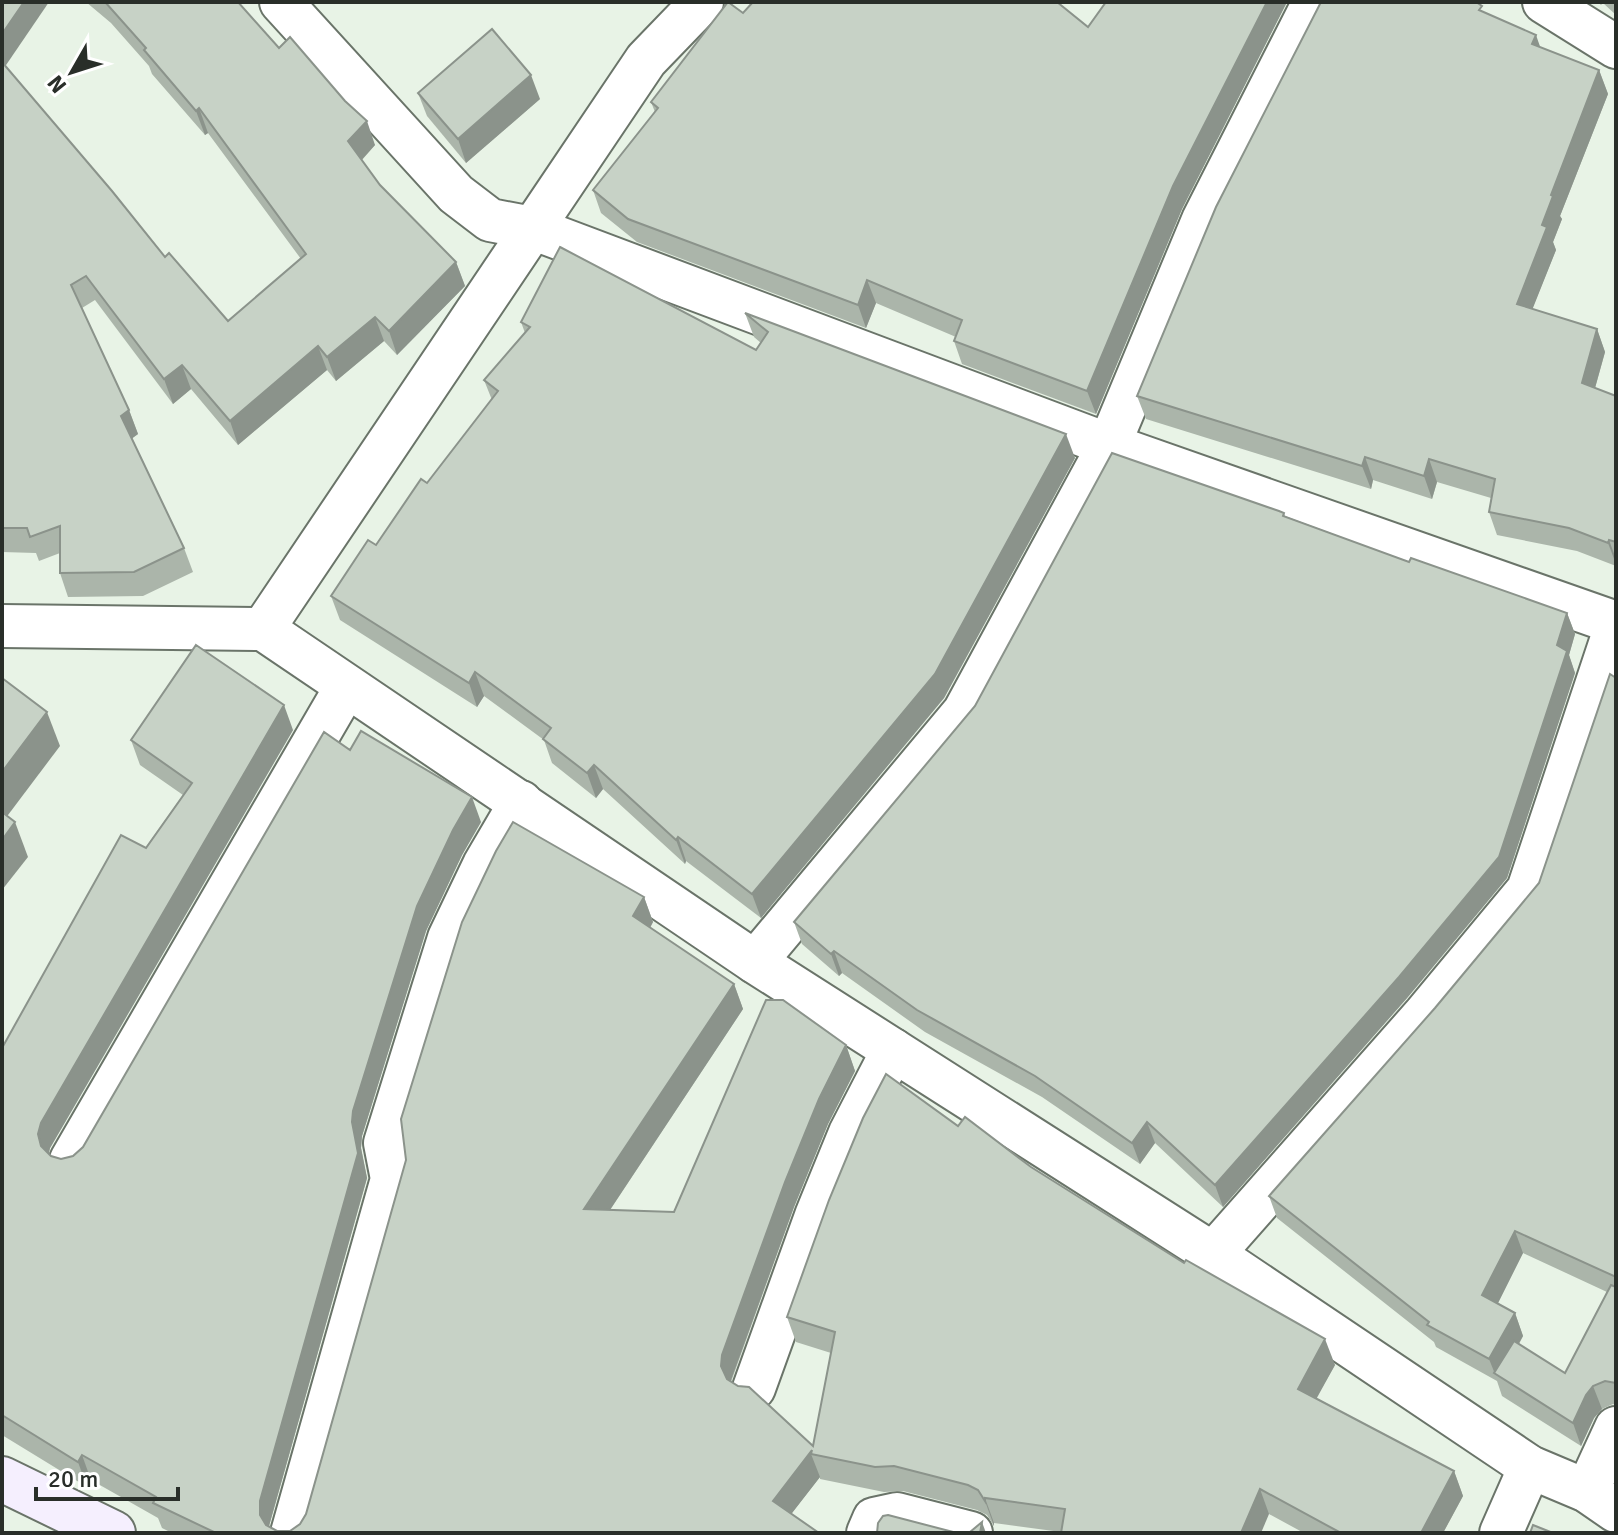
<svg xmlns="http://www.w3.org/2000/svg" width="1618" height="1535" font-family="Signika,sans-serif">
<rect width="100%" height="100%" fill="#e8f3e6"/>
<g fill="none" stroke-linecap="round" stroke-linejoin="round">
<defs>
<g id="street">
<path d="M 281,2 L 456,194 L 490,220 L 532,228 L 1109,445 L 1616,623"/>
<path d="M 1544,2 L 1616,47"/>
<path d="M 2,626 L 263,629 L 755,962 L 1213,1254 L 1530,1467 L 1587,1491 L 1616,1511"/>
<path d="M 263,629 L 646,60 L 702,2"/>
<path d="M 755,962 L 964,712 L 1109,445 L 1203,220 L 1314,2"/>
<path d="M 71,1160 L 346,687"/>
<path d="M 1213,1254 L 1425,1014 L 1528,890 L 1616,626"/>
<path d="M 754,1388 L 816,1216 L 850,1133 L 893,1050"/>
<path d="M 1587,1491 L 1616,1428"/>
<path d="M 292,1533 L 392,1179 L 385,1143 L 449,938 L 484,865 L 521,802"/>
<path d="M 868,1533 L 874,1519 L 897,1514 L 971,1533"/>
<path d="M 1501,1533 L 1530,1467"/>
</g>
<path id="secondary" d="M 2,1479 L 113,1533"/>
</defs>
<!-- street casing -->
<use href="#street" stroke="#6a7469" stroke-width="46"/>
<!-- secondary casing -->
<use href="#secondary" stroke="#6a7469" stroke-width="48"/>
<!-- street -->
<use href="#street" stroke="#fff" stroke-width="42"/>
<!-- secondary -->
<use href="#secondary" stroke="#f5effe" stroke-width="44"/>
</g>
<!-- wall -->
<g fill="#abb5aa" fill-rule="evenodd">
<path d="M 2,2 L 5,66 L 165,257 L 228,321 L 301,259 L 208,133 L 205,135 L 152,74 L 149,66 L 111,23 L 86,2 L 238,2 L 279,48 L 375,145 L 362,160 L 380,185 L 456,262 L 465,286 L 397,355 L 384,341 L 336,381 L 327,370 L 238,445 L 191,389 L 173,404 L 95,300 L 82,308 L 129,410 L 138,434 L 132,438 L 184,548 L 193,572 L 143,596 L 68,597 L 60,573 L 60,553 L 39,561 L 36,553 L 2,552 Z"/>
<path d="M 1106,2 L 1287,2 L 1182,209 L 1096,414 L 962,364 L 954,341 L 956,337 L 876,303 L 866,328 L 637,242 L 601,213 L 593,190 L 655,112 L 651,102 L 743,13 L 1088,27 Z"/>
<path d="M 1598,2 L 1616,2 L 1616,15 L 1603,3 L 1601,5 Z"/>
<path d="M 1485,12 L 1540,48 L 1599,70 L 1608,94 L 1560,216 L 1562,219 L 1553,242 L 1556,250 L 1532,309 L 1597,329 L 1605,352 L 1595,388 L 1616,396 L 1616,566 L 1577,551 L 1497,535 L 1489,512 L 1491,498 L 1437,482 L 1432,499 L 1373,480 L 1371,489 L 1146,419 L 1137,396 Z"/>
<path d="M 418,93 L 540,99 L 466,163 L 427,116 Z"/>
<path d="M 745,313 L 1075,458 L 944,698 L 761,918 L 686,861 L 685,864 L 603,789 L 596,798 L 552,763 L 544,740 L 484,696 L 477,707 L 340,620 L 331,596 L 376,545 L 427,483 L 492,400 L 484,380 L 525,333 L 521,322 L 756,350 L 761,343 L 754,337 Z"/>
<path d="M 1284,513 L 1285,516 L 1409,562 L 1567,613 L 1575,634 L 1569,655 L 1575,673 L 1507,878 L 1407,998 L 1223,1207 L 1155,1143 L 1140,1164 L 1042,1097 L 925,1032 L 842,973 L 839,976 L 802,944 L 794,922 Z"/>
<path d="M 1616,678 L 1616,1405 L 1613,1404 L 1602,1409 L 1594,1418 L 1581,1446 L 1502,1396 L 1497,1381 L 1436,1347 L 1434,1342 L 1277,1218 L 1269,1196 L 1435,1008 L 1539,883 ZM 1523,1253 L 1607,1292 L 1565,1373 L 1519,1344 L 1523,1336 L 1515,1313 L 1498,1303 Z"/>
<path d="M 293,730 L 50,1148 L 49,1154 L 51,1156 L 61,1159 L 73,1156 L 83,1147 L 350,750 L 481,822 L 462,855 L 426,931 L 362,1136 L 361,1148 L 367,1178 L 269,1526 L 277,1531 L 290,1531 L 300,1524 L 644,897 L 653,922 L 650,928 L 734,984 L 743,1009 L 610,1210 L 674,1212 L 846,1045 L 855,1071 L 828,1124 L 794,1207 L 731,1382 L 813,1446 L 831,1353 L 796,1342 L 787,1317 L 958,1126 L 1031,1167 L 1335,1365 L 1316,1398 L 1454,1471 L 1463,1496 L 1443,1533 L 1304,1533 L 1269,1514 L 1061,1532 L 994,1523 L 994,1526 L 987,1515 L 977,1510 L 903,1491 L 884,1492 L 820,1479 L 820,1477 L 791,1514 L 819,1533 L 172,1533 L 162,1528 L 158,1518 L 91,1480 L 87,1487 L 2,1435 L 2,1048 L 183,795 L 140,765 L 131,740 Z"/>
</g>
<!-- shaded-wall -->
<g fill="#8b938b">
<path d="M 24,2 L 49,2 L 2,71 L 2,34 Z"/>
<path d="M 1267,2 L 1287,2 L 1182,209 L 1096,414 L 1087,391 L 1173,186 Z"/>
<path d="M 1536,35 L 1544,58 L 1532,44 Z"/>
<path d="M 1599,70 L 1608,94 L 1560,216 L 1562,219 L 1553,242 L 1556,250 L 1525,328 L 1517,304 L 1551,195 Z"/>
<path d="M 531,75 L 540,99 L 466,163 L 458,139 Z"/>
<path d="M 199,108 L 208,133 L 205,135 L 196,111 Z"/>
<path d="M 367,121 L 375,145 L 357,165 L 348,141 Z"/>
<path d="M 456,262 L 465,286 L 397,355 L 389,331 Z"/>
<path d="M 867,280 L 876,303 L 866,328 L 858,305 Z"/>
<path d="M 375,317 L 384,341 L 336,381 L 327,357 Z"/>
<path d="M 1597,329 L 1605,352 L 1590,406 L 1582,383 Z"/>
<path d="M 318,346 L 327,370 L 238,445 L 230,421 Z"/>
<path d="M 182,365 L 191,389 L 173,404 L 164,379 Z"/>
<path d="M 129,410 L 138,434 L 130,440 L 121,416 Z"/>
<path d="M 1066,434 L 1075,458 L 944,698 L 761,918 L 752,894 Z"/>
<path d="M 1365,457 L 1373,480 L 1371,489 L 1362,466 Z"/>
<path d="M 1429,459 L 1437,482 L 1432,499 L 1424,476 Z"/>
<path d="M 1609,540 L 1616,559 L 1616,564 L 1608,543 Z"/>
<path d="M 1567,613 L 1575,634 L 1569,655 L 1575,673 L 1507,878 L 1407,998 L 1223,1207 L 1215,1185 L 1557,645 Z"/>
<path d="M 475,672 L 484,696 L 477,707 L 469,683 Z"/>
<path d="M 284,705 L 293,730 L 50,1148 L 47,1159 L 41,1146 L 38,1134 L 41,1123 Z"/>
<path d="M 47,712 L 60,746 L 2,823 L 2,772 Z"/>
<path d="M 594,765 L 603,789 L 596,798 L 587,773 Z"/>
<path d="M 472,797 L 481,822 L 462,855 L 426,931 L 362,1136 L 361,1148 L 367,1178 L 269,1526 L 269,1533 L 260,1515 L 260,1501 L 353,1111 L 417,906 L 453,830 Z"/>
<path d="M 15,822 L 28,857 L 2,890 L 2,840 Z"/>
<path d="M 678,837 L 686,861 L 685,864 L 676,840 Z"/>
<path d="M 644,897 L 653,922 L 642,942 L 633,916 Z"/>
<path d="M 834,951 L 842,973 L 839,976 L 831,954 Z"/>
<path d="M 734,984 L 743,1009 L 594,1234 L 584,1209 Z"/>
<path d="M 846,1045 L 855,1071 L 828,1124 L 794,1207 L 731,1380 L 730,1391 L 721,1366 L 722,1355 L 785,1182 L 819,1099 Z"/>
<path d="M 1147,1122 L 1155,1143 L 1140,1164 L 1132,1143 Z"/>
<path d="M 1515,1231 L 1523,1253 L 1491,1317 L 1482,1295 Z"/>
<path d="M 1515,1313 L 1523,1336 L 1500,1377 L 1495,1374 L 1489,1359 Z"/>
<path d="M 1325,1339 L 1335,1365 L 1308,1414 L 1298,1389 Z"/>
<path d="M 1593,1386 L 1602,1409 L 1594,1418 L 1581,1446 L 1573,1423 L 1586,1395 Z"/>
<path d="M 812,1450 L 811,1454 L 820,1477 L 782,1526 L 773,1501 Z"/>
<path d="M 82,1455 L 91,1480 L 87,1487 L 78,1462 Z"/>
<path d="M 1454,1471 L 1463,1496 L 1443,1533 L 1421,1533 Z"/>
<path d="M 1260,1489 L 1269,1514 L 1261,1533 L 1241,1533 Z"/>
<path d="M 985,1498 L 994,1523 L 994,1526 L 985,1501 Z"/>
<path d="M 982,1522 L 986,1533 L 980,1533 Z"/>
</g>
<!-- building -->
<g fill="#c7d2c6" stroke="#8b938b" stroke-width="2">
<path d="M 2,2 L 24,2 L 2,34 Z"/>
<path d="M 105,2 L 238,2 L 279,48 L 290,37 L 345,101 L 367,121 L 348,141 L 380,185 L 456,262 L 389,331 L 375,317 L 327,357 L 318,346 L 230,421 L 182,365 L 164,379 L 86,276 L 71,285 L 129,410 L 121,416 L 184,548 L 134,572 L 60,573 L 60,526 L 30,537 L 27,528 L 2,528 L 2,62 L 112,191 L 165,257 L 169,253 L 228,321 L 306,254 L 199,108 L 196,111 L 144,50 L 146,48 Z"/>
<path d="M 728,2 L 743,13 L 753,2 L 1057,2 L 1088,27 L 1106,2 L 1267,2 L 1173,186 L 1087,391 L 954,341 L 962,320 L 867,280 L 858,305 L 628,219 L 593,190 L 658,108 L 651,102 Z"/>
<path d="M 1321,2 L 1476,2 L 1482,6 L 1479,10 L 1536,35 L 1532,44 L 1599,70 L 1551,195 L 1553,196 L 1542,225 L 1547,227 L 1517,304 L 1597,329 L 1582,383 L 1616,396 L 1616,542 L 1609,540 L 1608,543 L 1569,528 L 1489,512 L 1495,479 L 1429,459 L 1424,476 L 1365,457 L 1362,466 L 1137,396 L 1216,207 Z"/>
<path d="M 492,29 L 531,75 L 458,139 L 418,93 Z"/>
<path d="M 560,247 L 756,350 L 768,332 L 745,313 L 1066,434 L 935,674 L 752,894 L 678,837 L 676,840 L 594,765 L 587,773 L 543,739 L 551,728 L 475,672 L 469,683 L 331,596 L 368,540 L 376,545 L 421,479 L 427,483 L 498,391 L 484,380 L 530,327 L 521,322 Z"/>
<path d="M 1112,453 L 1279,511 L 1284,513 L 1283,516 L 1409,562 L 1411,558 L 1567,613 L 1557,645 L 1567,651 L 1499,857 L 1399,977 L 1215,1185 L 1147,1122 L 1132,1143 L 1035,1076 L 917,1010 L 834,951 L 831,954 L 794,922 L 975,706 Z"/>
<path d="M 196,645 L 284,705 L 41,1123 L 38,1134 L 41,1146 L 51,1156 L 61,1159 L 73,1156 L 83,1147 L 324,732 L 350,750 L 361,731 L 472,797 L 453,830 L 417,906 L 353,1111 L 352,1122 L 358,1153 L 260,1501 L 260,1515 L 266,1525 L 277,1531 L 290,1531 L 300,1524 L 306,1514 L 406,1160 L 401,1119 L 462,922 L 496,851 L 513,822 L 644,897 L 633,916 L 734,984 L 584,1209 L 674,1212 L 766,1000 L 783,1000 L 846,1045 L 819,1099 L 785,1182 L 722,1355 L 721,1366 L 727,1379 L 738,1386 L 749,1387 L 813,1446 L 835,1332 L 787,1317 L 829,1200 L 863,1118 L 886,1074 L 958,1126 L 965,1117 L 1031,1167 L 1184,1263 L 1186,1260 L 1325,1339 L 1298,1389 L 1454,1471 L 1421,1533 L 1341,1533 L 1260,1489 L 1241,1533 L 1061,1533 L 1065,1509 L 985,1498 L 985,1501 L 978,1490 L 968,1485 L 894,1466 L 875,1467 L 811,1454 L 812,1450 L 773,1501 L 819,1533 L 216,1533 L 153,1503 L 156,1497 L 82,1455 L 78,1462 L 2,1415 L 2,1048 L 121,835 L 146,848 L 192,783 L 131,740 Z"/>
<path d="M 1610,674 L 1616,678 L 1616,1277 L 1515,1231 L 1482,1295 L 1515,1313 L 1489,1359 L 1427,1325 L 1429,1322 L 1269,1196 L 1435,1008 L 1539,883 Z"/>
<path d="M 2,678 L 47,712 L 2,772 Z"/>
<path d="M 2,812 L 15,822 L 2,840 Z"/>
<path d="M 1611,1285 L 1616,1287 L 1616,1383 L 1605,1381 L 1593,1386 L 1586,1395 L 1573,1423 L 1494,1373 L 1514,1341 L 1565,1373 Z"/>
<path d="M 888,1515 L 957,1533 L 970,1532 L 982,1522 L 980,1533 L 877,1533 L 878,1523 L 883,1516 Z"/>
<path d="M 1533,1525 L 1553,1533 L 1530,1533 Z"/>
</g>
<!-- border -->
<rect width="1618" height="1535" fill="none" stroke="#292e29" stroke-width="8"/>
<!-- north arrow -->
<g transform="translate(72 72) rotate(231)" stroke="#ffffff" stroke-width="6" paint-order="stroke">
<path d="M0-6L14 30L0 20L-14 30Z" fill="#292e29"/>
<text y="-12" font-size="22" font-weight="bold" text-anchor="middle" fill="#292e29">N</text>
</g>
<!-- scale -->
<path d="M36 1487v12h142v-12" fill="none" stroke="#292e29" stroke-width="4"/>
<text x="48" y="1487" font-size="24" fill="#292e29" stroke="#ffffff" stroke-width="6" paint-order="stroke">20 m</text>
</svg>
